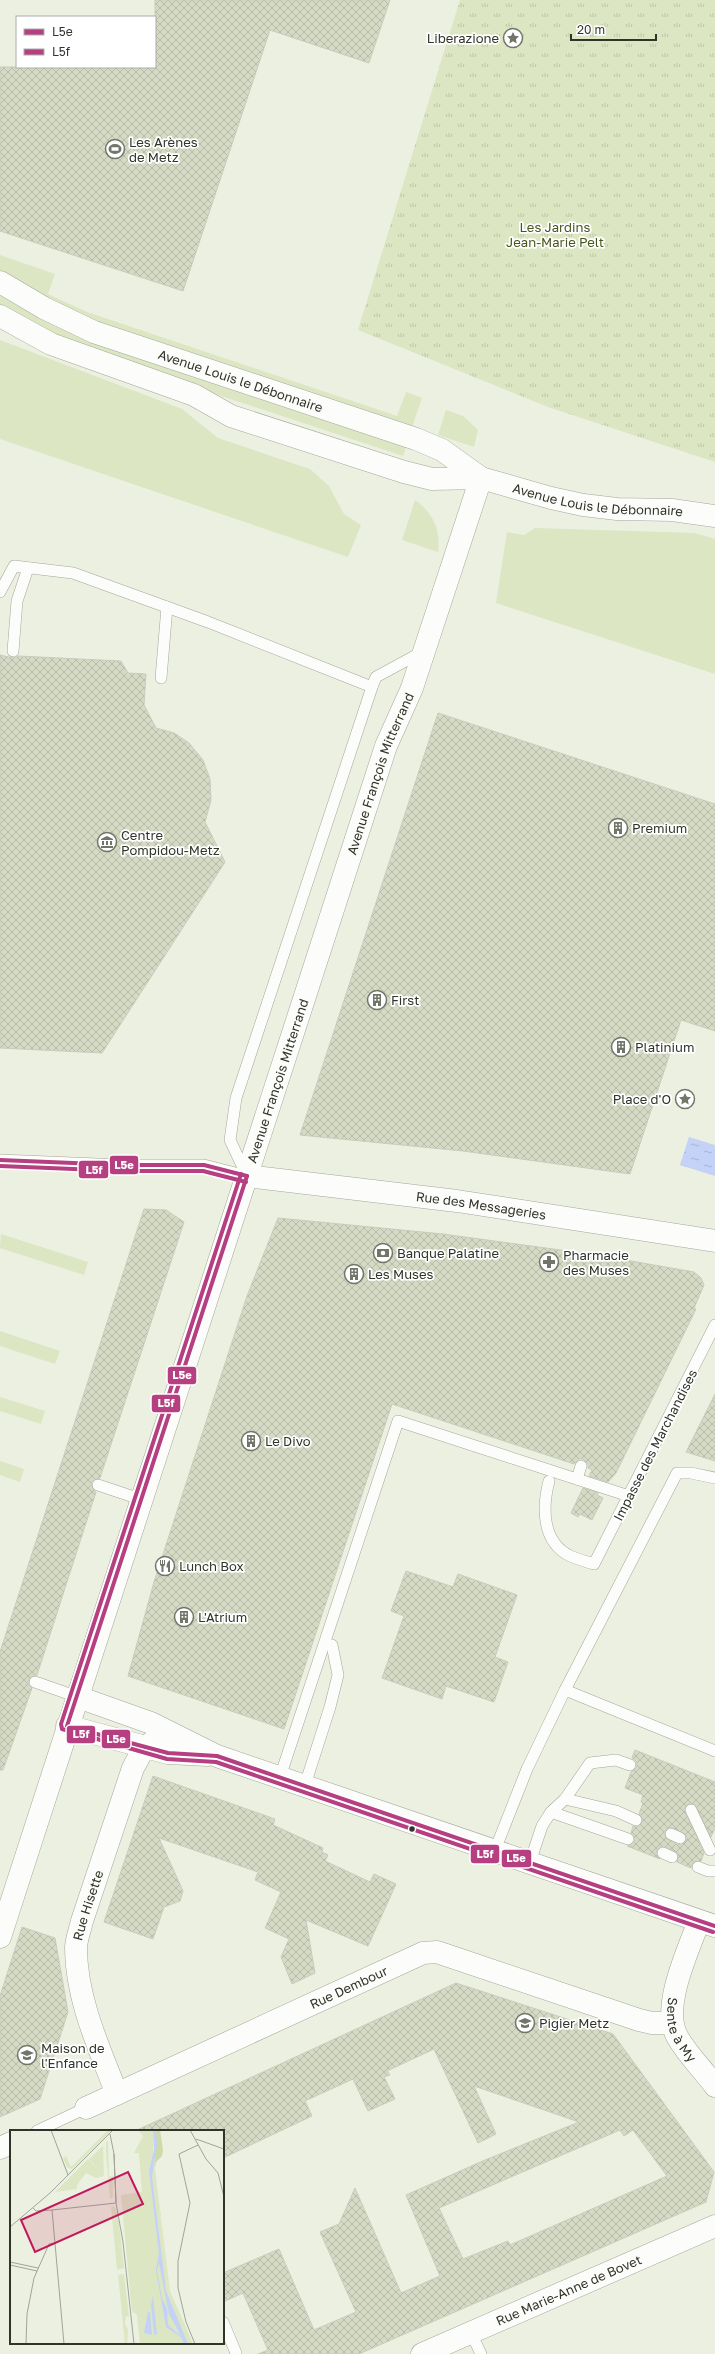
<svg xmlns="http://www.w3.org/2000/svg" width="715" height="2354" font-family="'Golos Text',sans-serif">
<defs>
<pattern id="park-tufts" width="24" height="20" patternUnits="userSpaceOnUse"><rect width="24" height="20" fill="#dce6c3"/><path d="M3 7l-1-3M5 7V3M7 7l1-3M15 17l-1-3M17 17v-4M19 17l1-3" fill="none" stroke="#bdc6a8"/></pattern>
<pattern id="water-ripples" width="26" height="14" patternUnits="userSpaceOnUse"><rect width="26" height="14" fill="#c3d2f6"/><path d="M2 4q2-2 4 0t4 0M15 11q2-2 4 0t4 0" fill="none" stroke="#a8b5d3"/></pattern>
<pattern id="building-cross-hatch" width="8" height="8" patternUnits="userSpaceOnUse"><rect width="8" height="8" fill="#d4dac4"/><path d="M0 0l8 8M0 8l8-8" fill="none" stroke="#b6bca8"/></pattern>
</defs>
<rect width="100%" height="100%" fill="#ebf0e0"/>
<!-- grass -->
<g fill="#dce6c3">
<path d="M 0,255 L 55,274 L 48,294 L 87,312 L 397,416 L 406,392 L 422,398 L 412,427 L 99,323 L 62,308 L 0,272 Z"/>
<path d="M 0,292 L 407,444 L 403,456 L 124,364 L 61,339 L 0,306 Z"/>
<path d="M 0,340 L 182,409 L 218,438 L 310,469 L 329,486 L 344,514 L 361,525 L 348,557 L 0,439 Z"/>
<path d="M 446,410 L 463,416 L 478,430 L 474,447 L 438,435 Z"/>
<path d="M 415,500 C 433,513 441,530 438,552 L 402,540 Z"/>
<path d="M 535,528 L 695,533 L 715,539 L 715,674 L 496,603 L 507,532 L 524,535 Z"/>
<path d="M 1,1234 L 88,1262 L 84,1275 L 0,1248 Z"/>
<path d="M 0,1331 L 60,1351 L 55,1364 L 0,1346 Z"/>
<path d="M 0,1397 L 45,1411 L 41,1424 L 0,1411 Z"/>
<path d="M 0,1461 L 24,1469 L 20,1482 L 0,1475 Z"/>
</g>
<!-- park -->
<path fill="url(#park-tufts)" d="M 460,0 L 715,0 L 715,462 L 548,407 L 358,330 Z"/>
<!-- water -->
<path fill="url(#water-ripples)" d="M 689,1137 L 715,1145 L 715,1176 L 680,1165 Z"/>
<!-- building -->
<g fill="url(#building-cross-hatch)" stroke="#c8ccbf" fill-rule="evenodd">
<path d="M 155,0 L 390,0 L 369,63 L 270,30 L 183,291 L 0,231 L 0,67 L 155,67 Z"/>
<path d="M 0,655 L 13,658 L 18,656 L 121,661 L 128,673 L 146,674 L 144,705 L 156,728 L 174,733 L 189,743 L 203,760 L 210,779 L 211,800 L 205,822 L 225,862 L 102,1053 L 0,1048 Z"/>
<path d="M 438,713 L 715,804 L 715,1031 L 681,1020 L 630,1174 L 463,1151 L 300,1135 Z"/>
<path d="M 144,1209 L 166,1210 L 184,1222 L 100,1478 L 94,1480 L 91,1483 L 93,1489 L 96,1492 L 37,1675 L 29,1679 L 28,1684 L 32,1688 L 3,1770 L 0,1770 L 0,1652 Z"/>
<path d="M 278,1218 L 443,1234 L 597,1255 L 694,1272 L 701,1278 L 704,1285 L 694,1308 L 696,1309 L 616,1473 L 608,1482 L 589,1476 L 592,1470 L 588,1468 L 588,1464 L 583,1459 L 579,1459 L 574,1464 L 392,1404 L 284,1729 L 128,1676 L 154,1582 L 247,1296 Z"/>
<path d="M 715,1394 L 715,1461 L 686,1452 Z"/>
<path d="M 583,1488 L 598,1493 L 597,1495 L 603,1498 L 592,1520 L 580,1514 L 578,1517 L 571,1513 Z"/>
<path d="M 406,1571 L 453,1587 L 458,1574 L 517,1595 L 495,1657 L 508,1662 L 494,1702 L 446,1686 L 442,1699 L 382,1678 L 404,1616 L 391,1611 Z"/>
<path d="M 635,1750 L 715,1782 L 715,1828 L 711,1837 L 695,1804 L 688,1804 L 684,1809 L 704,1853 L 701,1861 L 693,1862 L 691,1868 L 677,1862 L 678,1853 L 666,1847 L 662,1846 L 657,1850 L 656,1854 L 660,1859 L 627,1846 L 632,1845 L 635,1841 L 631,1833 L 633,1826 L 640,1826 L 643,1820 L 639,1814 L 643,1803 L 641,1802 L 643,1795 L 625,1788 L 631,1772 L 637,1767 L 636,1761 L 632,1758 ZM 670,1827 L 685,1834 L 687,1838 L 684,1843 L 678,1845 L 666,1838 L 664,1832 Z"/>
<path d="M 153,1776 L 275,1819 L 273,1825 L 323,1848 L 322,1852 L 328,1855 L 325,1861 L 370,1882 L 374,1874 L 396,1884 L 368,1946 L 306,1920 L 315,1973 L 292,1984 L 281,1957 L 289,1939 L 265,1928 L 281,1892 L 255,1880 L 258,1872 L 159,1838 L 183,1891 L 180,1901 L 164,1907 L 153,1939 L 104,1922 Z"/>
<path d="M 22,1927 L 55,1938 L 68,2012 L 40,2099 L 0,2117 L 0,1996 Z"/>
<path d="M 456,1983 L 613,2034 L 714,2172 L 706,2202 L 359,2354 L 258,2354 L 268,2350 L 243,2293 L 223,2302 L 223,2273 L 279,2249 L 314,2330 L 356,2312 L 320,2232 L 339,2224 L 355,2188 L 401,2293 L 440,2276 L 406,2195 L 485,2160 L 579,2122 L 474,2086 L 496,2134 L 478,2143 L 434,2049 L 387,2071 L 390,2075 L 384,2077 L 395,2099 L 368,2111 L 353,2079 L 305,2101 L 312,2116 L 223,2158 L 223,2131 L 135,2131 ZM 620,2130 L 624,2136 L 633,2130 L 667,2176 L 510,2245 L 508,2241 L 463,2259 L 439,2208 Z"/>
</g>
<g fill="none" stroke-linecap="round" stroke-linejoin="round">
<defs>
<g id="lane">
<path d="M 0,592 L 14,566 L 73,573 L 208,622 L 372,687"/>
<path d="M 13,651 L 17,601 L 28,568"/>
<path d="M 161,678 L 167,607"/>
<path d="M 0,1160 L 122,1165 L 204,1165 L 247,1176"/>
<path d="M 246,1174 L 230,1140 L 236,1098 L 372,687 L 376,677 L 422,652"/>
<path d="M 577,1479 L 581,1466"/>
<path d="M 549,1481 C 542,1508 542,1542 570,1556 C 578,1559 586,1562 594,1564 L 715,1325"/>
<path d="M 98,1485 L 143,1500"/>
<path d="M 35,1682 L 78,1697"/>
<path d="M 565,1690 L 715,1751"/>
<path d="M 280,1777 L 398,1421 L 629,1496"/>
<path d="M 305,1785 L 330,1707 L 338,1675 L 332,1645"/>
<path d="M 565,1799 L 616,1811 L 636,1820"/>
<path d="M 691,1810 L 710,1850"/>
<path d="M 551,1812 L 628,1839"/>
<path d="M 671,1834 L 680,1838"/>
<path d="M 495,1850 L 527,1769 L 565,1690 L 677,1473 L 691,1473 L 715,1478"/>
<path d="M 663,1853 L 672,1857"/>
<path d="M 530,1862 L 542,1826 L 551,1812 L 565,1799 L 590,1763 L 616,1760 L 630,1765"/>
<path d="M 698,1867 L 708,1871 L 715,1871"/>
<path d="M 37,2131 L 86,2108"/>
<path d="M 223,2322 L 236,2353"/>
<path d="M 471,2333 L 481,2354"/>
</g>
<g id="street">
<path id="s1" d="M 247,1176 L 457,1201 L 715,1241"/>
<path id="s2" d="M 117,2094 C 99,2048 76,1998 76,1948 C 76,1940 80,1930 82,1921 L 133,1768 L 144,1748 L 159,1737"/>
<path id="s3" d="M 86,2108 L 423,1953 L 437,1952 L 639,2020 L 652,2023 L 672,2023"/>
<path d="M 0,2148 L 11,2143"/>
<path id="s4" d="M 422,2354 L 715,2226"/>
</g>
<g id="secondary">
<path id="s5" d="M 0,282 L 44,308 L 94,332 L 416,439 L 442,450 L 481,478"/>
<path id="s6" d="M 0,316 L 51,344 L 194,395 L 231,416 L 404,472 L 432,479 L 481,478 L 551,498 L 583,505 L 617,509 L 672,510 L 715,516"/>
<path d="M 78,1697 L 151,1723 L 217,1756 L 715,1926"/>
<path d="M 67,1726 L 168,1753 L 208,1755"/>
<path id="s7" d="M 699,1921 C 688,1951 660,2009 678,2038 C 688,2055 703,2070 715,2086"/>
<path id="s8" d="M 0,1937 L 386,746 L 412,688 L 481,478"/>
</g>
</defs>
<!-- lane casing -->
<use href="#lane" stroke="#a3a79a" stroke-width="12"/>
<!-- street casing -->
<use href="#street" stroke="#a3a79a" stroke-width="23"/>
<!-- secondary casing -->
<use href="#secondary" stroke="#a3a79a" stroke-width="23"/>
<!-- lane -->
<use href="#lane" stroke="#fcfdfa" stroke-width="11"/>
<!-- street -->
<use href="#street" stroke="#fcfdfa" stroke-width="22"/>
<!-- secondary -->
<use href="#secondary" stroke="#fcfdfa" stroke-width="22"/>
<defs>
<g id="bus-1">
<path d="M 0,1160 L 122,1165 L 204,1165 L 247,1176"/>
<path d="M 247,1176 L 67,1726 L 168,1753 L 217,1756 L 715,1926"/>
</g>
<g id="bus-2">
<path d="M 0,1166 L 122,1171 L 203,1171 L 246,1182"/>
<path d="M 241,1174 L 61,1724 L 62,1729 L 167,1759 L 216,1762 L 713,1932"/>
</g>
</defs>
<!-- bus-1 casing -->
<use href="#bus-1" stroke="#fff" stroke-width="7"/>
<!-- bus-2 casing -->
<use href="#bus-2" stroke="#fff" stroke-width="7"/>
<!-- bus-1 -->
<use href="#bus-1" stroke="#b63f82" stroke-width="4"/>
<!-- bus-2 -->
<use href="#bus-2" stroke="#b63f82" stroke-width="4"/>
</g>
<!-- icons -->
<defs>
<symbol id="sight-ring" viewBox="-11 -11 22 22"><circle r="9.5" fill="#fff" stroke="#717669" stroke-width="1.5"/><path d="M0-6L1.8-2.2L6-1.7L2.9 1.2L3.7 5.4L0 3.3L-3.7 5.4L-2.9 1.2L-6-1.7L-1.8-2.2Z" fill="#717669"/></symbol>
<symbol id="stadium-ring" viewBox="-11 -11 22 22"><circle r="9.5" fill="#fff" stroke="#717669" stroke-width="1.5"/><path d="M0-5a6.5 5 0 1 0 0 10a6.5 5 0 1 0 0-10ZM-3.5-1.8h7v3.6h-7Z" fill="#717669"/></symbol>
<symbol id="building-ring" viewBox="-11 -11 22 22"><circle r="9.5" fill="#fff" stroke="#717669" stroke-width="1.5"/><path d="M-4-6H4V6H1V3H-1V6H-4ZM-2.5-4.3h1.7v1.8h-1.7ZM.8-4.3h1.7v1.8H.8ZM-2.5-1h1.7V.8h-1.7ZM.8-1h1.7V.8H.8Z" fill="#717669"/></symbol>
<symbol id="museum-ring" viewBox="-11 -11 22 22"><circle r="9.5" fill="#fff" stroke="#717669" stroke-width="1.5"/><path d="M0-6L6-3V-2H-6V-3ZM-5-1h2V3h-2ZM-1-1h2V3h-2ZM3-1h2V3H3ZM-6 4H6V6H-6Z" fill="#717669"/></symbol>
<symbol id="bank-ring" viewBox="-11 -11 22 22"><circle r="9.5" fill="#fff" stroke="#717669" stroke-width="1.5"/><path d="M-6-4H6V4H-6ZM0-2.3a2.3 2.3 0 1 0 0 4.6a2.3 2.3 0 1 0 0-4.6Z" fill="#717669"/></symbol>
<symbol id="pharmacy-ring" viewBox="-11 -11 22 22"><circle r="9.5" fill="#fff" stroke="#717669" stroke-width="1.5"/><path d="M-2-6h4v4h4v4h-4v4h-4v-4h-4v-4h4Z" fill="#717669"/></symbol>
<symbol id="restaurant-ring" viewBox="-11 -11 22 22"><circle r="9.5" fill="#fff" stroke="#717669" stroke-width="1.5"/><path d="M-5-6h1v4h1v-4h1v4h1v-4h1v5L-1.5 .5V6h-2V.5L-5-1ZM5-6V6H3V1.5H1.5Q1.5-4 5-6Z" fill="#717669"/></symbol>
<symbol id="university-ring" viewBox="-11 -11 22 22"><circle r="9.5" fill="#fff" stroke="#717669" stroke-width="1.5"/><path d="M0-5L7-2L0 1L-7-2ZM-4 1L0 2.5L4 1V4Q0 6-4 4Z" fill="#717669"/></symbol>
<symbol id="school-ring" viewBox="-11 -11 22 22"><circle r="9.5" fill="#fff" stroke="#717669" stroke-width="1.5"/><path d="M0-5L7-2L0 1L-7-2ZM-4 1L0 2.5L4 1V4Q0 6-4 4Z" fill="#717669"/></symbol>
</defs>
<g fill-rule="evenodd">
<use href="#sight-ring" x="502" y="27" width="22" height="22"/>
<use href="#stadium-ring" x="104" y="138" width="22" height="22"/>
<use href="#building-ring" x="607" y="817" width="22" height="22"/>
<use href="#museum-ring" x="96" y="831" width="22" height="22"/>
<use href="#building-ring" x="366" y="989" width="22" height="22"/>
<use href="#building-ring" x="610" y="1036" width="22" height="22"/>
<use href="#sight-ring" x="674" y="1088" width="22" height="22"/>
<use href="#bank-ring" x="372" y="1242" width="22" height="22"/>
<use href="#pharmacy-ring" x="538" y="1251" width="22" height="22"/>
<use href="#building-ring" x="343" y="1263" width="22" height="22"/>
<use href="#building-ring" x="240" y="1430" width="22" height="22"/>
<use href="#restaurant-ring" x="154" y="1555" width="22" height="22"/>
<use href="#building-ring" x="173" y="1606" width="22" height="22"/>
<use href="#university-ring" x="514" y="2012" width="22" height="22"/>
<use href="#school-ring" x="16" y="2044" width="22" height="22"/>
</g>
<!-- markers -->
<circle fill="#303429" stroke="#fff" stroke-width="1.5" cx="412" cy="1829" r="3.5"/>
<g text-anchor="middle" dominant-baseline="central" stroke-width="3.5" stroke-linejoin="round" paint-order="stroke">
<!-- poi labels -->
<g font-size="13" fill="#303429" stroke="#fff" text-anchor="start">
<text x="499" y="38" text-anchor="end">Liberazione</text>
<text x="129" y="142">Les Arènes<tspan x="129" dy="15">de Metz</tspan></text>
<text x="632" y="828">Premium</text>
<text x="121" y="835">Centre<tspan x="121" dy="15">Pompidou-Metz</tspan></text>
<text x="391" y="1000">First</text>
<text x="635" y="1047">Platinium</text>
<text x="671" y="1099" text-anchor="end">Place d'O</text>
<text x="397" y="1253">Banque Palatine</text>
<text x="563" y="1255">Pharmacie<tspan x="563" dy="15">des Muses</tspan></text>
<text x="368" y="1274">Les Muses</text>
<text x="265" y="1441">Le Divo</text>
<text x="179" y="1566">Lunch Box</text>
<text x="198" y="1617">L'Atrium</text>
<text x="539" y="2023">Pigier Metz</text>
<text x="41" y="2048">Maison de<tspan x="41" dy="15">l'Enfance</tspan></text>
</g>
<!-- park labels -->
<g font-size="13" fill="#49571e" stroke="#fff">
<text x="555" y="227">Les Jardins<tspan x="555" dy="15">Jean-Marie Pelt</tspan></text>
</g>
<!-- street labels -->
<g font-size="13" fill="#303429" stroke="#fff">
<text stroke="none"><textPath href="#s5" startOffset="261">Avenue Louis le Débonnaire</textPath></text>
<text stroke="none"><textPath href="#s6" startOffset="632">Avenue Louis le Débonnaire</textPath></text>
<text stroke="none"><textPath href="#s8" startOffset="1224">Avenue François Mitterrand</textPath></text>
<text stroke="none"><textPath href="#s8" startOffset="900">Avenue François Mitterrand</textPath></text>
<text stroke="none"><textPath href="#s1" startOffset="236">Rue des Messageries</textPath></text>
<text transform="translate(655 1445) rotate(-63)">Impasse des Marchandises</text>
<text stroke="none"><textPath href="#s2" startOffset="197">Rue Hisette</textPath></text>
<text stroke="none"><textPath href="#s3" startOffset="289">Rue Dembour</textPath></text>
<text stroke="none"><textPath href="#s7" startOffset="115">Sente à My</textPath></text>
<text stroke="none"><textPath href="#s4" startOffset="160">Rue Marie-Anne de Bovet</textPath></text>
</g>
</g>
<!-- overview -->
<g transform="translate(10 2130)">
<rect width="214" height="214" fill="#ebf0e0"/>
<path d="M 98,0 L 102,0 L 62,39 L 57,37 L 53,28 L 56,26 L 61,37 ZM 98,11 L 99,47 L 103,46 L 103,67 L 100,69 L 96,23 L 96,12 ZM 93,16 L 94,46 L 79,29 ZM 144,29 L 147,31 L 145,38 L 160,161 L 183,214 L 177,214 L 160,177 ZM 104,76 L 108,84 L 114,138 L 107,140 L 101,77 ZM 114,144 L 119,187 L 116,186 L 115,194 L 118,200 L 117,214 L 115,214 L 108,145 Z" fill="#dce6c3"/>
<path d="M 146,0 L 150,0 L 153,20 L 152,26 L 145,33 L 144,41 Z" fill="#cddba8"/>
<path d="M 128,0 L 144,0 L 143,21 L 160,177 L 176,214 L 130,214 L 127,185 L 122,181 L 111,65 L 132,62 L 129,23 L 124,23 L 133,6 ZM 78,29 L 94,46 L 86,48 L 76,43 L 67,55 L 67,59 L 45,62 Z" fill="#dce6c3"/>
<path d="M 143,0 L 146,0 L 147,14 L 142,47 L 156,161 L 178,214 L 174,214 L 172,208 L 156,197 L 146,141 L 149,123 L 139,41 L 144,19 ZM 149,133 L 159,184 L 171,206 L 158,195 L 157,178 L 152,169 L 147,141 ZM 143,166 L 147,205 L 144,204 L 141,175 ZM 138,182 L 140,182 L 142,205 L 134,203 Z" fill="#c3d2f6" fill-rule="evenodd"/>
<path fill="none" stroke="#a0a597" stroke-width="1" d="M 41,0 L 58,45M 180,0 L 196,29 L 208,43 L 214,67M 100,4 L 104,24 L 106,72M 186,9 L 214,19M 104,24 L 106,73 L 113,112 L 124,214M 23,78 L 26,81 L 42,80 L 54,214M 42,80 L 106,73M 0,97 L 40,63 L 103,0M 0,132 L 28,138M 0,135 L 27,141M 16,214 L 17,184 L 24,148 L 39,114 L 45,113M 185,214 L 176,192 L 168,158 L 168,131 L 180,73 L 169,24 L 188,15"/>
<path fill="#c2185b" fill-opacity="0.15" stroke="#c2185b" stroke-width="2" d="M 118,42 L 133,74 L 25,122 L 11,90 Z"/>
<rect width="214" height="214" fill="none" stroke="#303429" stroke-width="2"/>
</g>
<g stroke="#fff" stroke-width="1.5">
<rect x="109" y="1155" width="30" height="20" rx="4" fill="#b63f82"/>
<rect x="78" y="1160" width="31" height="19" rx="4" fill="#b63f82"/>
<rect x="167" y="1366" width="30" height="19" rx="4" fill="#b63f82"/>
<rect x="151" y="1394" width="30" height="19" rx="4" fill="#b63f82"/>
<rect x="66" y="1725" width="30" height="19" rx="4" fill="#b63f82"/>
<rect x="101" y="1729" width="30" height="20" rx="4" fill="#b63f82"/>
<rect x="470" y="1844" width="30" height="20" rx="4" fill="#b63f82"/>
<rect x="501" y="1849" width="31" height="19" rx="4" fill="#b63f82"/>
</g>
<g font-size="11" text-anchor="middle" font-weight="bold" fill="#fff">
<text x="124" y="1169">L5e</text>
<text x="94" y="1174">L5f</text>
<text x="182" y="1379">L5e</text>
<text x="166" y="1407">L5f</text>
<text x="81" y="1738">L5f</text>
<text x="116" y="1743">L5e</text>
<text x="485" y="1858">L5f</text>
<text x="516" y="1862">L5e</text>
</g>
<!-- legend -->
<rect x="16" y="16" width="140" height="52" fill="#ffffff" stroke="#acaea9"/>
<rect x="24" y="29" width="20" height="6" fill="#b63f82" stroke="#acaea9"/>
<text x="52" y="36" font-size="12" fill="#303429">L5e</text>
<rect x="24" y="49" width="20" height="6" fill="#b63f82" stroke="#acaea9"/>
<text x="52" y="56" font-size="12" fill="#303429">L5f</text>
<!-- scale -->
<path d="M571 34v6h85v-6" fill="none" stroke="#303429" stroke-width="2"/>
<text x="577" y="34" font-size="12" fill="#303429" stroke="#ffffff" stroke-width="3" paint-order="stroke">20 m</text>
</svg>
